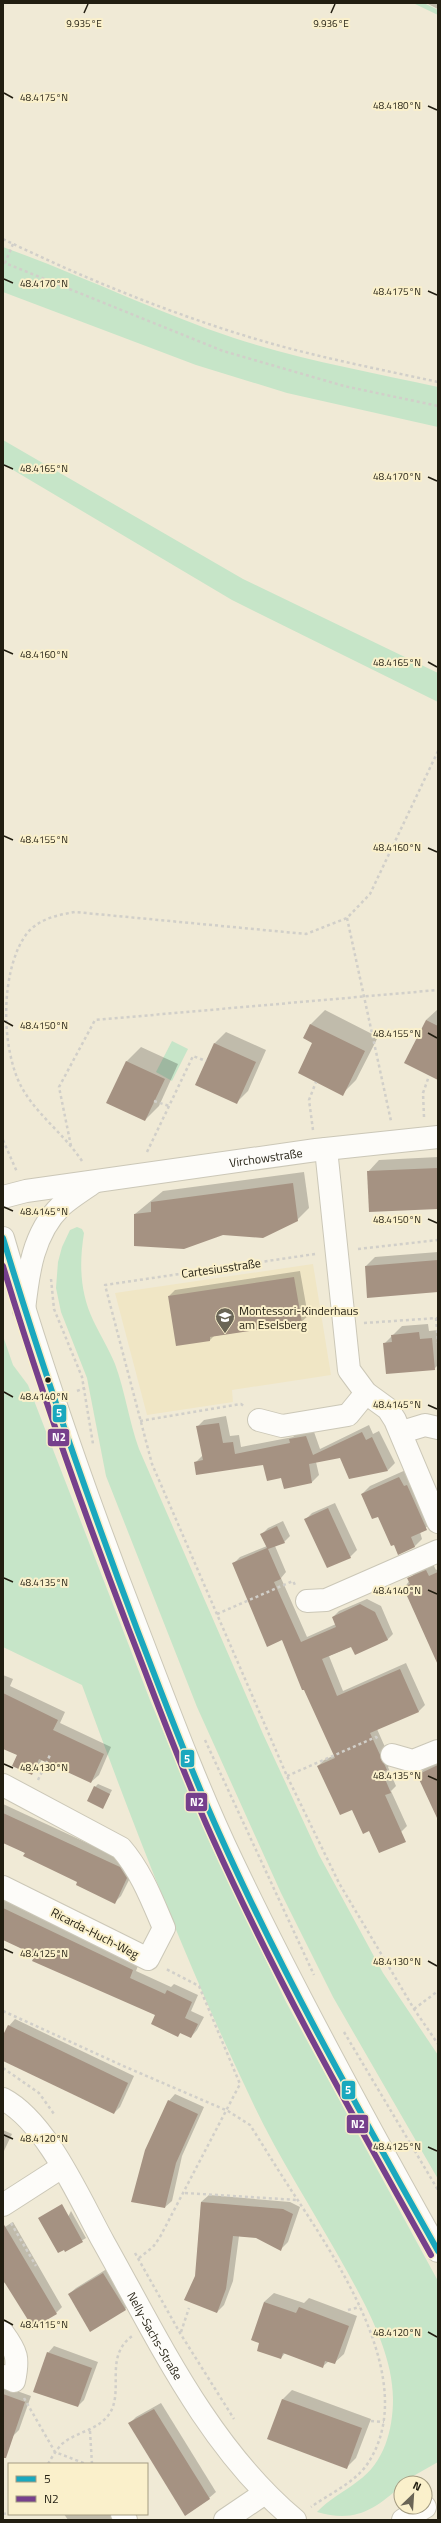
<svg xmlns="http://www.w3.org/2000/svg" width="441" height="2523" font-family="'Titillium Web',sans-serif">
<rect width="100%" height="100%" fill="#f0ead6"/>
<!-- built -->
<path fill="#f0e6c5" d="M 313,1264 L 331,1375 L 232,1390 L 233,1402 L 147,1415 L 115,1293 Z"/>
<!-- green -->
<g fill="#c6e5c8">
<path d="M 413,3 L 424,3 L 438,10 L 438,15 Z"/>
<path d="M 3,247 C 81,275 156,312 234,338 C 301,360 370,372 438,387 L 438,427 L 287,393 L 196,365 L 3,292 Z"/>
<path d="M 3,440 L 243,579 L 438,673 L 438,702 L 232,600 L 3,464 Z"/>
<path d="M 172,1041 L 188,1049 L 172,1081 L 156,1072 Z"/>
<path d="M 77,1227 L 82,1229 L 84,1233 C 79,1264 80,1292 93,1320 C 100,1335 109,1349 115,1364 C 125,1391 129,1421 139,1449 L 263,1734 L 319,1855 L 383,1973 L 438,2055 L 438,2179 L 333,1997 L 281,1893 L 197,1707 L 106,1476 L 87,1378 L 61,1312 L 56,1288 L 58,1262 L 62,1247 L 70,1230 Z"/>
<path d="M 3,1336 L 13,1365 L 28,1385 L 150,1700 L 213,1850 L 286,2002 L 438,2281 L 438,2462 L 401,2483 L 401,2486 C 374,2510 355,2523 317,2512 C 329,2499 344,2492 358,2481 C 384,2463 393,2430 393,2399 C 393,2351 362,2298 339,2257 C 310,2205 276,2153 251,2099 C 187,1965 133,1825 82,1685 L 3,1647 Z"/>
</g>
<!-- shadow -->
<g fill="#0003">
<path d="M 426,3 L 438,3 L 438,9 Z"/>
<path d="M 438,1009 L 438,1079 L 426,1020 Z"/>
<path d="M 325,1010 L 378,1037 L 356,1080 L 342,1094 L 314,1043 L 304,1038 L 311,1024 Z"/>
<path d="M 226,1032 L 266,1050 L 248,1091 L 237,1102 L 196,1084 L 215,1043 Z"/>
<path d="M 141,1047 L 178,1064 L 159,1106 L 145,1120 L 126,1062 Z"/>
<path d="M 438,1157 L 438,1208 L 368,1172 L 379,1160 Z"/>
<path d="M 304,1172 L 309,1208 L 297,1220 L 135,1214 L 163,1191 Z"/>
<path d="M 438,1252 L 438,1291 L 366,1266 L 375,1257 Z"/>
<path d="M 300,1271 L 308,1316 L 301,1322 L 214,1336 L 210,1340 L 169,1296 L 175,1290 Z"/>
<path d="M 428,1324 L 429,1331 L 438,1330 L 438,1365 L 434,1369 L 384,1344 L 402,1326 Z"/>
<path d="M 226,1416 L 230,1436 L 239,1435 L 241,1447 L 293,1437 L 298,1432 L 313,1429 L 320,1449 L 369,1425 L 373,1434 L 379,1431 L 395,1463 L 388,1470 L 340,1457 L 316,1462 L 319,1475 L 312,1482 L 282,1477 L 264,1464 L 195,1463 L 203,1455 L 197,1427 L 204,1420 Z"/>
<path d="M 408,1469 L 434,1521 L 420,1532 L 422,1539 L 414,1547 L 362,1494 L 370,1486 Z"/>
<path d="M 335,1503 L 357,1550 L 350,1557 L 305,1520 L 312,1513 Z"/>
<path d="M 283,1521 L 290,1536 L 284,1542 L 275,1546 L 286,1572 L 281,1578 L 307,1637 L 336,1624 L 333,1617 L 339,1611 L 367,1599 L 381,1606 L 393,1634 L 387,1640 L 352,1646 L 329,1656 L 343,1691 L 406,1663 L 425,1705 L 419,1711 L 377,1729 L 392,1763 L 388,1767 L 396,1786 L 391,1791 L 407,1826 L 401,1832 L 370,1830 L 318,1766 L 324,1760 L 335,1755 L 282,1639 L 234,1563 L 240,1557 L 267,1546 L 262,1534 L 268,1528 Z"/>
<path d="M 433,1564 L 436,1570 L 438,1569 L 438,1662 L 405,1587 L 415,1572 Z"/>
<path d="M 3,1675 L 13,1679 L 10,1686 L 65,1712 L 60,1723 L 111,1747 L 99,1775 L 91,1782 L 42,1760 L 31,1774 L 18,1755 L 3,1748 Z"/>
<path d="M 438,1762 L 438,1815 L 418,1775 L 424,1769 Z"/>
<path d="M 98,1784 L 112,1790 L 103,1807 L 95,1787 Z"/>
<path d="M 3,1804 L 126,1861 L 133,1872 L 121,1896 L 115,1902 L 3,1841 Z"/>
<path d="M 3,1898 L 139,1963 L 136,1971 L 171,1987 L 174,1984 L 198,1995 L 191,2011 L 204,2017 L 197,2030 L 191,2037 L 181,2032 L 178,2035 L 156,2015 L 3,1939 Z"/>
<path d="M 15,2019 L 134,2076 L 120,2107 L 114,2113 L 3,2060 L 3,2037 L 9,2026 Z"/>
<path d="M 175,2094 L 204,2107 L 182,2156 L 172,2201 L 165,2207 L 169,2101 Z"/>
<path d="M 3,2130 L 12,2134 L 3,2153 Z"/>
<path d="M 209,2195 L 290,2202 L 300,2207 L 288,2242 L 281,2249 L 256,2237 L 239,2236 L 233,2281 L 224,2305 L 217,2312 L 196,2276 L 201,2202 Z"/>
<path d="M 71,2211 L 86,2238 L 65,2251 L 64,2225 Z"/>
<path d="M 13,2222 L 62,2307 L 56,2313 L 6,2282 L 3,2284 L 3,2228 Z"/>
<path d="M 110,2267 L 132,2303 L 125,2309 L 69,2294 L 76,2288 Z"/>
<path d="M 274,2293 L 304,2303 L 309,2298 L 357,2316 L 344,2354 L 334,2363 L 329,2361 L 322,2367 L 285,2353 L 281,2358 L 264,2302 Z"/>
<path d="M 54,2346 L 98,2362 L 84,2400 L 78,2406 L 48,2353 Z"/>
<path d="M 3,2386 L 31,2396 L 19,2430 L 13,2436 L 3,2433 Z"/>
<path d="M 292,2390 L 371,2419 L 356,2458 L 347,2467 L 269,2439 L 283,2399 Z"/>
<path d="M 161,2403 L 216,2492 L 209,2498 L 130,2423 L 136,2417 Z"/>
<path d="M 64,2514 L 116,2514 L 110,2520 L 68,2520 Z"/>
</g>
<!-- building -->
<g fill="#a59282">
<path d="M 426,1020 L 438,1026 L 438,1080 L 404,1063 Z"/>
<path d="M 310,1024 L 365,1051 L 343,1096 L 298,1073 L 312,1043 L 303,1038 Z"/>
<path d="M 214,1043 L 256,1062 L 237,1104 L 195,1085 Z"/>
<path d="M 126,1061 L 165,1079 L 145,1121 L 106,1103 Z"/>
<path d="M 438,1168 L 438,1209 L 369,1212 L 367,1171 Z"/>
<path d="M 293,1183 L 298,1221 L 263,1238 L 223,1235 L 184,1249 L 134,1246 L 134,1214 L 151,1212 L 151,1202 Z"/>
<path d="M 438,1260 L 438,1292 L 367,1298 L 365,1266 Z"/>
<path d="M 294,1277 L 302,1323 L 210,1337 L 210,1341 L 176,1346 L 168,1296 Z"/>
<path d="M 419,1332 L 420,1339 L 432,1338 L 435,1370 L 386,1374 L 383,1343 L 392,1342 L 391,1335 Z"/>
<path d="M 219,1423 L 223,1443 L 233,1442 L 235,1454 L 290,1443 L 289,1439 L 306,1436 L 313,1455 L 362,1432 L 366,1440 L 372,1437 L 388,1471 L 349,1479 L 340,1458 L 309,1464 L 312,1483 L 284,1489 L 281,1478 L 267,1481 L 263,1465 L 196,1475 L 194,1462 L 203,1460 L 196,1426 Z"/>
<path d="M 399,1477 L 404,1486 L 407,1485 L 427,1530 L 411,1537 L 415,1547 L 398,1555 L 394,1545 L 391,1546 L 378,1517 L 372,1519 L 361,1494 Z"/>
<path d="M 328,1508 L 351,1558 L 327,1568 L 304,1519 Z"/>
<path d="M 277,1526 L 285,1543 L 268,1549 L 281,1579 L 274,1582 L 301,1642 L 336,1627 L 332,1617 L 360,1604 L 375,1612 L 388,1640 L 355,1655 L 351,1647 L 322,1659 L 337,1696 L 400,1669 L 419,1712 L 370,1733 L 387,1770 L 382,1772 L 391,1793 L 385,1795 L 406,1842 L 379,1853 L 369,1831 L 363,1834 L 352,1810 L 340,1815 L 317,1766 L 335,1758 L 304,1690 L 302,1690 L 282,1640 L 267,1647 L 232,1563 L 267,1548 L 260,1534 Z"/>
<path d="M 426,1570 L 429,1576 L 438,1572 L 438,1665 L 403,1587 L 410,1584 L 407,1578 Z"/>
<path d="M 3,1693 L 58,1720 L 53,1730 L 104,1754 L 91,1783 L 39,1759 L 32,1775 L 12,1766 L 17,1755 L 3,1749 Z"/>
<path d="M 438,1765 L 438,1820 L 417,1775 Z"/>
<path d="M 94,1786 L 110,1794 L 103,1809 L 87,1801 Z"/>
<path d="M 3,1813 L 120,1867 L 127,1878 L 115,1904 L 76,1885 L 77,1882 L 23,1856 L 25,1853 L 3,1843 Z"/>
<path d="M 3,1908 L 133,1970 L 130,1978 L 165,1994 L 167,1990 L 192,2002 L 185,2018 L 198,2024 L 191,2038 L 180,2033 L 178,2037 L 151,2024 L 155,2015 L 32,1961 L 35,1955 L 3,1940 Z"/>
<path d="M 8,2025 L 128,2083 L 114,2114 L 3,2061 L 3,2035 Z"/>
<path d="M 168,2100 L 198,2114 L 176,2163 L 165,2208 L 131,2202 L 145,2150 Z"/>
<path d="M 201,2202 L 283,2209 L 293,2214 L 281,2251 L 256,2238 L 233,2236 L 226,2289 L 217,2313 L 184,2300 L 195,2276 Z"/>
<path d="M 62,2204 L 83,2242 L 65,2252 L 64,2250 L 58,2253 L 38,2218 Z"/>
<path d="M 3,2223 L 57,2314 L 33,2328 L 3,2280 Z"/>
<path d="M 103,2273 L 126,2310 L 90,2332 L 68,2294 Z"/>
<path d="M 264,2302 L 296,2313 L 299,2307 L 349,2326 L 335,2364 L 325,2361 L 323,2368 L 283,2353 L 281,2359 L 257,2351 L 259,2343 L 251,2340 Z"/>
<path d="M 47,2352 L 92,2368 L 78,2407 L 33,2392 Z"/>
<path d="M 3,2394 L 25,2402 L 6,2458 L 3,2458 Z"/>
<path d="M 282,2399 L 362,2428 L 347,2469 L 267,2439 Z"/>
<path d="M 154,2409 L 210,2499 L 185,2516 L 128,2423 Z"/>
</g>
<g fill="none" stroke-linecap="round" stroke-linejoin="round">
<defs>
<g id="minor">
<path d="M 326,1149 L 349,1370 L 366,1393 L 388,1409 L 395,1420 L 438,1522"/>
<path id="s1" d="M 3,1197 L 26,1191 L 316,1150 L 438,1137"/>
<path d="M 24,1310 C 28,1273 33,1233 61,1206 C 71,1197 83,1190 94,1182"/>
<path d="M 259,1420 L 282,1426 L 348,1415 L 366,1393"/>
<path d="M 402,1432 L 425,1425 L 438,1428"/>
<path d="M 307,1601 L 326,1600 L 438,1551"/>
<path d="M 392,1755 L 413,1761 L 438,1751"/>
<path d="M 3,1785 L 121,1848 C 141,1871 152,1900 164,1928 L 148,1959 L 3,1887"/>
<path id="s2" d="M 3,2099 C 47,2122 80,2200 104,2243 C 159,2341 208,2447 295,2520"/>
<path d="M 3,2205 L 62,2167"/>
<path d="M 3,2333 C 17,2352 19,2358 14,2381 L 3,2376"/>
<path d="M 122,2514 L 126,2520"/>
<path d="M 225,2520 L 265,2493"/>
<path d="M 403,2520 L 425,2507"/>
</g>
<path id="major" d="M 3,1238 C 42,1371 88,1502 138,1631 C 168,1709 197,1788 233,1863 C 296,1995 366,2123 438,2251"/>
</defs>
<!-- minor casing -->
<use href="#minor" stroke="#cbc7b7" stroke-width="24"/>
<!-- major casing -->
<use href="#major" stroke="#cbc7b7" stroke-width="24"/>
<!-- path -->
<g stroke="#d1cfc9" stroke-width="2.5" stroke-dasharray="3 3" stroke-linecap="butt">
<path d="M 3,239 C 87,280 184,319 273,344 C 327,359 383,370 438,382"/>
<path d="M 13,244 L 5,263 L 223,351 L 344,386 L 438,406"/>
<path d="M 347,918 L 391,1121"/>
<path d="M 154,1101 L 169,1106"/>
<path d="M 424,1117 L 423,1093 L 429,1076"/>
<path d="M 313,1130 L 309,1100 L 316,1082"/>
<path d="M 3,1140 L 17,1172"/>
<path d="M 71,1146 L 59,1087 L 95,1020 L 438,990"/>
<path d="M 147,1152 L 193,1056 L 206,1061"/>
<path d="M 82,1161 C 65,1135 38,1116 22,1088 C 0,1048 0,967 28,932 C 41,918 58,915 75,912 L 306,934 L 347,918 L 370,894 L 438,751"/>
<path d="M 358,1249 L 438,1240"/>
<path d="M 315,1254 L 105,1285 L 152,1464 L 287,1776 L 339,1883 L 414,2009 L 438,2044"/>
<path d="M 51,1279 L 54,1309 L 82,1377 L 93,1444"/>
<path d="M 436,1318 L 438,1343"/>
<path d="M 364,1323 L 438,1318"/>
<path d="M 77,1391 L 85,1388"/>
<path d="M 140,1421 L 241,1404 L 245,1407"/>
<path d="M 217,1614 L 293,1581 L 295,1585"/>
<path d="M 205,1740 L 314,1975"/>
<path d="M 287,1776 L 376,1737 L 378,1739"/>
<path d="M 38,1780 L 50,1755"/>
<path d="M 414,2009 L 438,1991"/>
<path d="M 3,2011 L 121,2065 L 228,2111 L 250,2125 C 266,2150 281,2175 297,2199 C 340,2265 420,2384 368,2463 C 356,2482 329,2494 311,2507"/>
<path d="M 344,2032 L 438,2190"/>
<path d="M 3,2068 L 39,2093 L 54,2114"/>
<path d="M 185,2193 L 297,2200"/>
<path d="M 11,2223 L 36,2266"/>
<path d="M 135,2253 L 180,2333 L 234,2419"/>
<path d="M 139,2258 L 153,2247 L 160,2237 L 240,2084 L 199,1986 L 166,1969"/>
<path d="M 348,2310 L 360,2307"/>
<path d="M 181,2332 L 189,2308"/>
<path d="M 24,2398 L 55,2452 L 86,2464"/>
<path d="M 371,2421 L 384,2422"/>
<path d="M 90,2431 L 92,2464"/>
<path d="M 48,2464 C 52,2457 56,2450 62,2444 C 77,2431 98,2431 110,2413 C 124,2389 104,2357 132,2336"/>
<path d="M 3,2514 L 9,2513"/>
</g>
<!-- minor -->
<use href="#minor" stroke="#fdfcf9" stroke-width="22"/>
<!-- major -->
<use href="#major" stroke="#fdfcf9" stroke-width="22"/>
<defs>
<path id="bus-1" d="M 3,1238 C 43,1371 89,1502 138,1632 C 164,1699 189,1767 219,1833 C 283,1976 361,2114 438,2251"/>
<path id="bus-2" d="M 3,1266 C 40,1389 83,1510 129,1630 C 156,1699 181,1769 212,1837 C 276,1980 354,2118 431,2255"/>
</defs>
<!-- bus-1 casing -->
<use href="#bus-1" stroke="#faf0cb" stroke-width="9"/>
<!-- bus-2 casing -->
<use href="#bus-2" stroke="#faf0cb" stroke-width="9"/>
<!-- bus-1 -->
<use href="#bus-1" stroke="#1aa8be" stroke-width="6"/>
<!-- bus-2 -->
<use href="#bus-2" stroke="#76408c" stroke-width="6"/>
</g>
<!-- ticks -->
<path fill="none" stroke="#221e11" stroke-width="1.5" d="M 84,13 L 88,4M 331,13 L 335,4M 4,93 L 13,98M 428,106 L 437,110M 4,279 L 13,283M 428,291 L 437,295M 4,465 L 13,469M 428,477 L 437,481M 4,650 L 13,654M 428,662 L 437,667M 4,836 L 13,840M 428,848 L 437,852M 4,1021 L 13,1026M 428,1033 L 437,1038M 4,1207 L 13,1211M 428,1219 L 437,1223M 4,1392 L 13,1397M 428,1405 L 437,1409M 4,1578 L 13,1582M 428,1590 L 437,1594M 4,1764 L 13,1768M 428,1776 L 437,1780M 4,1949 L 13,1953M 428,1961 L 437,1966M 4,2135 L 13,2139M 428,2147 L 437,2151M 4,2320 L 13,2325M 428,2332 L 437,2337"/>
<!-- icons -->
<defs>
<symbol id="school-pin" viewBox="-11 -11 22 30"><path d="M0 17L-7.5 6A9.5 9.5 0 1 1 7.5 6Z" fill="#6a6556" stroke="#faf0cb"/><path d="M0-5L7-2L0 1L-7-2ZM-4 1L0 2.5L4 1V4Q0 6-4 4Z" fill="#fff"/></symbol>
</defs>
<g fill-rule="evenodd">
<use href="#school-pin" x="214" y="1306" width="22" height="30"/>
</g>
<!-- markers -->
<circle fill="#221e11" stroke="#faf0cb" stroke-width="1.5" cx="48" cy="1380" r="3.5"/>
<g text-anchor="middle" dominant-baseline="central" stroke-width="4" stroke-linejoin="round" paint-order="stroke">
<!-- street labels -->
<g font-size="12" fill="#221e11" stroke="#faf0cb">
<text stroke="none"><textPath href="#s1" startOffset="266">Virchowstraße</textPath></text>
<text transform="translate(221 1268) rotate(-8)">Cartesiusstraße</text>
<text transform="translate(95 1933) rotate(27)">Ricarda-Huch-Weg</text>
<text stroke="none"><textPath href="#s2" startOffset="284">Nelly-Sachs-Straße</textPath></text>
</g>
<!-- poi labels -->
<g font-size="12" fill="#221e11" stroke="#faf0cb" text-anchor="start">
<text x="239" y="1310">Montessori-Kinderhaus<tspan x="239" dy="14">am Eselsberg</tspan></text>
</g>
</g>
<g font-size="10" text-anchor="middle" fill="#221e11" stroke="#faf0cb" stroke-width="4" stroke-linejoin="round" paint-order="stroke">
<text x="84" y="27">9.935°E</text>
<text x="331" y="27">9.936°E</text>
<text x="44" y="101">48.4175°N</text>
<text x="397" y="109">48.4180°N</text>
<text x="44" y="287">48.4170°N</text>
<text x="397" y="295">48.4175°N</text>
<text x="44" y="472">48.4165°N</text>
<text x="397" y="480">48.4170°N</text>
<text x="44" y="658">48.4160°N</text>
<text x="397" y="666">48.4165°N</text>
<text x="44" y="843">48.4155°N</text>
<text x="397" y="851">48.4160°N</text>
<text x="44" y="1029">48.4150°N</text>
<text x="397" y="1037">48.4155°N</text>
<text x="44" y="1215">48.4145°N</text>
<text x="397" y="1223">48.4150°N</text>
<text x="44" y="1400">48.4140°N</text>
<text x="397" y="1408">48.4145°N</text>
<text x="44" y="1586">48.4135°N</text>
<text x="397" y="1594">48.4140°N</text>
<text x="44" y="1771">48.4130°N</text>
<text x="397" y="1779">48.4135°N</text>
<text x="44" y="1957">48.4125°N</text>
<text x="397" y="1965">48.4130°N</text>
<text x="44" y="2142">48.4120°N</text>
<text x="397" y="2150">48.4125°N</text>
<text x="44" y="2328">48.4115°N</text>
<text x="397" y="2336">48.4120°N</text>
</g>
<g stroke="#faf0cb" stroke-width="1.5">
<rect x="52" y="1404" width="15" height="19" rx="4" fill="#1aa8be"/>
<rect x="47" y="1428" width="23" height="19" rx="4" fill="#76408c"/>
<rect x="180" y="1749" width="15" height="19" rx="4" fill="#1aa8be"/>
<rect x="185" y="1792" width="23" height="20" rx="4" fill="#76408c"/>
<rect x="341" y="2080" width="15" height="20" rx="4" fill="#1aa8be"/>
<rect x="346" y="2114" width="23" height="20" rx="4" fill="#76408c"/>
</g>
<g font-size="11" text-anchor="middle" font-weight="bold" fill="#fff">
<text x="59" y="1417">5</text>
<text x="59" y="1441">N2</text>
<text x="187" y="1763">5</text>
<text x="197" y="1806">N2</text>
<text x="348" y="2094">5</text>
<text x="358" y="2128">N2</text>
</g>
<!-- border -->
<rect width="441" height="2523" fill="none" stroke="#221e11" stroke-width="8"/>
<!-- legend -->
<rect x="8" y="2463" width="140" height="52" fill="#faf0cb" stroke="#a49c81"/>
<rect x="16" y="2476" width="20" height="6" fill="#1aa8be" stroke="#a49c81"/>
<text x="44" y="2483" font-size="12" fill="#221e11">5</text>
<rect x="16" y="2496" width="20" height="6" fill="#76408c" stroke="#a49c81"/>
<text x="44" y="2503" font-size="12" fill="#221e11">N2</text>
<!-- north arrow -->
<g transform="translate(413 2495) rotate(25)"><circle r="19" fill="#faf0cb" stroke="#a49c81"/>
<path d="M0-3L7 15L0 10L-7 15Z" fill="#6a6556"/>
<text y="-6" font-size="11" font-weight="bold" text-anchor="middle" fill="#221e11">N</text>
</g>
</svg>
